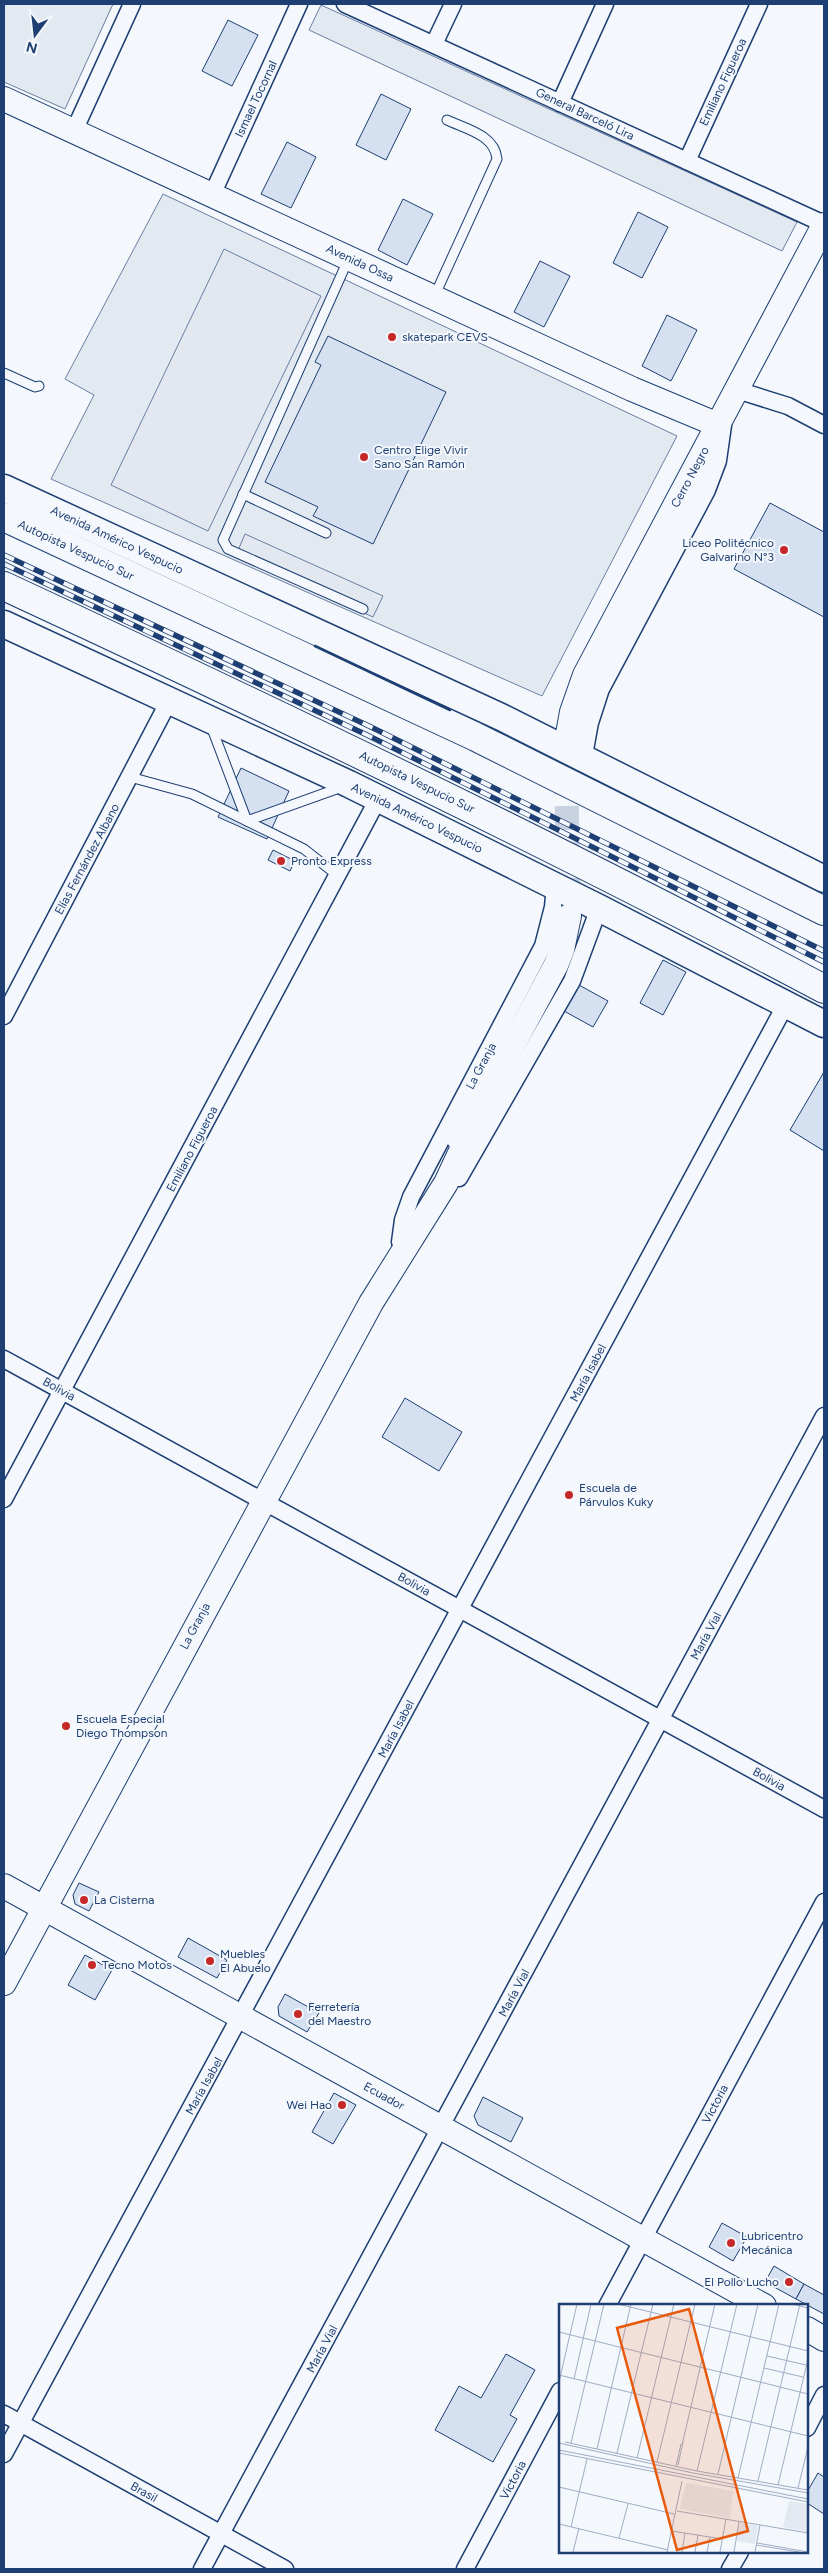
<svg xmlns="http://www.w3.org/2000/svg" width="828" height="2573" font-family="Figtree,sans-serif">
<rect width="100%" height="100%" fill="#f4f7fb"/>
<!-- green -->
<g fill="#e3e9f0" stroke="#687fa3">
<path d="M 4,4 L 113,4 L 65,109 L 4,82 Z"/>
<path d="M 321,5 L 797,222 L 782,251 L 309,30 Z"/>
<path d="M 163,194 L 677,436 L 542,696 L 51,479 L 94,395 L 65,379 Z"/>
</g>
<!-- parking -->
<g fill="#e3e8f0" stroke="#687fa3">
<path d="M 224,249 L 321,296 L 208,531 L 111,485 Z"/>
<path d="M 245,534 L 383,596 L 373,617 L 236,555 Z"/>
</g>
<!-- building -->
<g fill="#d5e0f0" stroke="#1d3f73">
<path d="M 228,20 L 258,35 L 232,86 L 202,71 Z"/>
<path d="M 381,94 L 411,109 L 386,160 L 356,145 Z"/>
<path d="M 287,142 L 316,157 L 291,208 L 261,194 Z"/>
<path d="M 403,199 L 433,214 L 407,265 L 378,250 Z"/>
<path d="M 638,212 L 668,227 L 642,278 L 613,263 Z"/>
<path d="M 540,261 L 570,276 L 544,327 L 514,312 Z"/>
<path d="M 667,315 L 697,330 L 671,381 L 642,366 Z"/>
<path d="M 328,336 L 446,392 L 373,544 L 313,516 L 318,507 L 265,482 L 321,365 L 315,362 Z"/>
<path d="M 770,503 L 824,532 L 824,617 L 734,569 Z"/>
<path d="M 241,768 L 289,791 L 267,839 L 218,817 Z"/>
<path d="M 273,850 L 295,861 L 290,871 L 268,860 Z"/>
<path d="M 663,960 L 686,972 L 663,1015 L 640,1003 Z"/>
<path d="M 579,985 L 608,1001 L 593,1027 L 564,1011 Z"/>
<path d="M 824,1072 L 824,1151 L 790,1130 Z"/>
<path d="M 405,1398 L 462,1432 L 439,1471 L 382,1437 Z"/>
<path d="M 79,1883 L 99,1892 L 89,1911 L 75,1904 L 73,1895 Z"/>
<path d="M 188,1938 L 227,1960 L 217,1978 L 178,1957 Z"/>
<path d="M 85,1955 L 112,1970 L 95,2000 L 68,1985 Z"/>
<path d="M 285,1994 L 319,2013 L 307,2032 L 279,2016 L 278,2007 Z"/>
<path d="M 334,2093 L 356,2105 L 333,2144 L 312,2132 Z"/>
<path d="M 483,2097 L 523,2118 L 511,2142 L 478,2125 L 474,2116 Z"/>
<path d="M 722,2223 L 747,2237 L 733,2261 L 709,2247 Z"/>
<path d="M 774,2266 L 804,2284 L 796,2299 L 765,2282 Z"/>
<path d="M 804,2284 L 824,2295 L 824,2314 L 796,2299 Z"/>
<path d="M 506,2354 L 535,2370 L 510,2415 L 517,2419 L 493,2462 L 435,2430 L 459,2386 L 481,2398 Z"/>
<path d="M 818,2473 L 824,2477 L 824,2514 L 807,2503 L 807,2492 Z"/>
</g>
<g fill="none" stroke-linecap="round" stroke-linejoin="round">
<!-- secondary-tunnel -->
<path stroke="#c9d2e0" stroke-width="24" stroke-dasharray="24 12" stroke-linecap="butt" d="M 568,734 L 566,774 L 569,909"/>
<defs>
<g id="lane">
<path d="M 348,260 L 223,540 L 228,549 L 363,609"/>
<path d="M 434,297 L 497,159 C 495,135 466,129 447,120"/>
<path d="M 4,373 L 35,387 L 39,386"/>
<path d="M 243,494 L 326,533"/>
<path d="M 211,726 L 247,821 L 342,787"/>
<path d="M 130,777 L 192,794 L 304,849 L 337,875"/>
</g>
<g id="street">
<path d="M 345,4 L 824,224"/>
<path d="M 434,44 L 453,4"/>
<path d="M 560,103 L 605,4"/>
<path d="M 74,131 L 132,4"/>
<path d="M 687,161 L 759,4"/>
<path d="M 212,195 L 299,4"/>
<path d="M 737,390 L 788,406 L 824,425"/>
<path d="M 4,1016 L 169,701"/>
<path d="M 459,1178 L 572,981 L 599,908"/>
<path d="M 400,1242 L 403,1220 L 411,1197 L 543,946 L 553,907 L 555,886"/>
<path d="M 4,1359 L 824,1809"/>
<path d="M 4,1499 L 378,799"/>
<path d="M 607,2306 L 824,1902"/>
<path d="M 4,2414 L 285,2569"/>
<path d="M 807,2428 L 824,2395"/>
<path d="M 4,2454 L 786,1004"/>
<path d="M 202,2569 L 824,1416"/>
<path d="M 465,2569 L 560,2391"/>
<path d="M 730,2569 L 740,2552"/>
</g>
<g id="secondary">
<path d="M 4,99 L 632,389 L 718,425"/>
<path d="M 568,734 L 572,712 L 585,675 L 824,225"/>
<path d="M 459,1139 L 469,1126 L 556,965 L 562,950 L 569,916"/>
<path d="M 4,1886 L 764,2306"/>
<path d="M 4,1983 L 371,1303 L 446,1183 L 461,1151 L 469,1126"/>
<path d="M 807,2329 L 824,2339"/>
</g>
<g id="primary">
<path d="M 4,488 L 501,717 L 824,879"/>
<path d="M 4,624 L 349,784 L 599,908 L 824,1024"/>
<path d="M 579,755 L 585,722 L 596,688 L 702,489 L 713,460 L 718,425"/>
</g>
<g id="highway">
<path d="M 4,517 L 476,737 L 824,911"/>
<path d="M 4,586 C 280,714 555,846 824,989"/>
</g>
</defs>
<!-- lane casing -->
<use href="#lane" stroke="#1d3f73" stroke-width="11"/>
<!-- street casing -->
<use href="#street" stroke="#1d3f73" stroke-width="19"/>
<!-- secondary casing -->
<use href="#secondary" stroke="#1d3f73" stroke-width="26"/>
<!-- primary casing -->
<use href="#primary" stroke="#1d3f73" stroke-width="29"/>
<!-- highway casing -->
<use href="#highway" stroke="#1d3f73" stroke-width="30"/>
<!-- lane -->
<use href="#lane" stroke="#f4f7fb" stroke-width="9"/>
<!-- street -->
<use href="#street" stroke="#f4f7fb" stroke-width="16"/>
<!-- secondary -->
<use href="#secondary" stroke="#f4f7fb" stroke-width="24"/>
<!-- primary -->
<use href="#primary" stroke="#f4f7fb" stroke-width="26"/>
<!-- highway -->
<use href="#highway" stroke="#f4f7fb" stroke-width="28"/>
<defs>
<g id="rail">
<path d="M 4,555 L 371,727 L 824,951"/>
<path d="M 4,564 L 367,735 L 824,962"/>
</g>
</defs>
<!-- rail casing -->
<use href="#rail" stroke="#1d3f73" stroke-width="5.5"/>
<!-- rail -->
<use href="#rail" stroke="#f4f7fb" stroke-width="4" stroke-dasharray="11" stroke-linecap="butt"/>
<!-- wall -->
<path stroke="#1d3f73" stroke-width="2.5" d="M 315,646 L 450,710"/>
</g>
<!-- markers -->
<g fill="#c62828" stroke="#f4f7fb" stroke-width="2">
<circle cx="392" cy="337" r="5"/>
<circle cx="364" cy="457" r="5"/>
<circle cx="784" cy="550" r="5"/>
<circle cx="281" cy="861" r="5"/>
<circle cx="569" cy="1495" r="5"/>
<circle cx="66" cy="1726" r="5"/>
<circle cx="84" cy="1900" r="5"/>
<circle cx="210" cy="1961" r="5"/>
<circle cx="92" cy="1965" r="5"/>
<circle cx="298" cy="2014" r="5"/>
<circle cx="342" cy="2105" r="5"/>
<circle cx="731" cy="2243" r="5"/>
<circle cx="789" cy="2282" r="5"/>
</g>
<g text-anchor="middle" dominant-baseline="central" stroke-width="4" stroke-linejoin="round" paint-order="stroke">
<!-- street labels -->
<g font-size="12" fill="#1d3f73" stroke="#f4f7fb">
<text transform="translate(723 82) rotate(-65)">Emiliano Figueroa</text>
<text transform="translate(256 99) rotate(-65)">Ismael Tocornal</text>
<text transform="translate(585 114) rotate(25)">General Barceló Lira</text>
<text transform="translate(360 263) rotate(25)">Avenida Ossa</text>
<text transform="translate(690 477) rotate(-62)">Cerro Negro</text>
<text transform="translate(117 540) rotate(25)">Avenida Américo Vespucio</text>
<text transform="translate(76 550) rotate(25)">Autopista Vespucio Sur</text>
<text transform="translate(417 782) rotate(26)">Autopista Vespucio Sur</text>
<text transform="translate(417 818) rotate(26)">Avenida Américo Vespucio</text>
<text transform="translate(87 859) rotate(-62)">Elías Fernández Albano</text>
<text transform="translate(481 1066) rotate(-62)">La Granja</text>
<text transform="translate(192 1149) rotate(-62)">Emiliano Figueroa</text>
<text transform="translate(588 1373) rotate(-62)">María Isabel</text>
<text transform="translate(59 1389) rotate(29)">Bolivia</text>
<text transform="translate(414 1584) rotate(29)">Bolivia</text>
<text transform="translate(195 1626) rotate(-62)">La Granja</text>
<text transform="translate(706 1636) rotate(-62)">María Vial</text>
<text transform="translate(396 1729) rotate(-62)">María Isabel</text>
<text transform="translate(769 1779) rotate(29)">Bolivia</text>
<text transform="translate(514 1993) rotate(-62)">María Vial</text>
<text transform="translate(204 2086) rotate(-61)">María Isabel</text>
<text transform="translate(384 2096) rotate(29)">Ecuador</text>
<text transform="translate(715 2104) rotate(-62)">Victoria</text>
<text transform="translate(322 2349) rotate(-62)">María Vial</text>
<text transform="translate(513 2480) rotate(-62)">Victoria</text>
<text transform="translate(144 2492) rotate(29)">Brasil</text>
</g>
<!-- poi labels -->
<g font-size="12" fill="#1d3f73" stroke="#f4f7fb" text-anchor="start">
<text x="402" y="337">skatepark CEVS</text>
<text x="374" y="450">Centro Elige Vivir<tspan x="374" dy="14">Sano San Ramón</tspan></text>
<text x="774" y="543" text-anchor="end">Liceo Politécnico<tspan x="774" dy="14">Galvarino N°3</tspan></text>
<text x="291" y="861">Pronto Express</text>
<text x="579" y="1488">Escuela de<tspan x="579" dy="14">Párvulos Kuky</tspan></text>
<text x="76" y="1719">Escuela Especial<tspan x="76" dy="14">Diego Thompson</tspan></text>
<text x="94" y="1900">La Cisterna</text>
<text x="220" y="1954">Muebles<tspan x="220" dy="14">El Abuelo</tspan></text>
<text x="102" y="1965">Tecno Motos</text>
<text x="308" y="2007">Ferretería<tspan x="308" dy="14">del Maestro</tspan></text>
<text x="332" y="2105" text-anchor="end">Wei Hao</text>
<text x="741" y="2236">Lubricentro<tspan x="741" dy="14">Mecánica</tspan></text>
<text x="779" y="2282" text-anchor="end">El Pollo Lucho</text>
</g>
</g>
<!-- overview -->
<g transform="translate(559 2304)">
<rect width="249" height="249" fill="#f4f7fb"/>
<path d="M 127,179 L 174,187 L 171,214 L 121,205 ZM 230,197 L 249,200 L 249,228 L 224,223 ZM 181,219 L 199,222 L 196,240 L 178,237 Z" fill="#e3e9f0"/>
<path fill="none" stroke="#9eadc5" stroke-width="1" d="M 59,0 L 249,47M 233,0 L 249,4M 0,28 L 249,90M 208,52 L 247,61M 205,64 L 244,73M 0,71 L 249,132M 15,75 L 32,0M 0,78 L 18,0M 6,138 L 138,167 L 249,186M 0,139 L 134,169 L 249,189M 12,139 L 45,0M 123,141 L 156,0M 38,145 L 72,0M 0,146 L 249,195M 0,149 L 249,198M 58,149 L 94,0M 78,154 L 115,0M 98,158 L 136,0M 119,161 L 124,138M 117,162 L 122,140M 138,167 L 178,0M 159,170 L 199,0M 179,174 L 220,0M 199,177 L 241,0M 219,181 L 249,55M 0,183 L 115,210M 239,184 L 249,143M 118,207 L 249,229M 0,220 L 109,246M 12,223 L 28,155M 113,227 L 163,235M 60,234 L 69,200M 198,239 L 249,248M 197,241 L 240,248M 14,248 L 20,224M 108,248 L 123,177M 123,248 L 126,229M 136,248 L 139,231M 148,248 L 151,233M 161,248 L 167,215M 175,248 L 180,218M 196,248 L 201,221"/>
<path fill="#e8590c" fill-opacity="0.15" stroke="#e8590c" stroke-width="2.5" d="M 130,5 L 189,227 L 118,246 L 58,24 Z"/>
<rect width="249" height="249" fill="none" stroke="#1d3f73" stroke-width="2.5"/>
</g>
<!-- border -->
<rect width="828" height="2573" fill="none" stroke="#1d3f73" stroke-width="10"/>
<!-- north arrow -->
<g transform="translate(35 35) rotate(195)" stroke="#f4f7fb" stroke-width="4" paint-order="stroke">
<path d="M0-4L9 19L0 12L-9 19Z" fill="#1d3f73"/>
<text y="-8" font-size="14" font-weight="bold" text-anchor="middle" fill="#1d3f73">N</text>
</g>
</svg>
